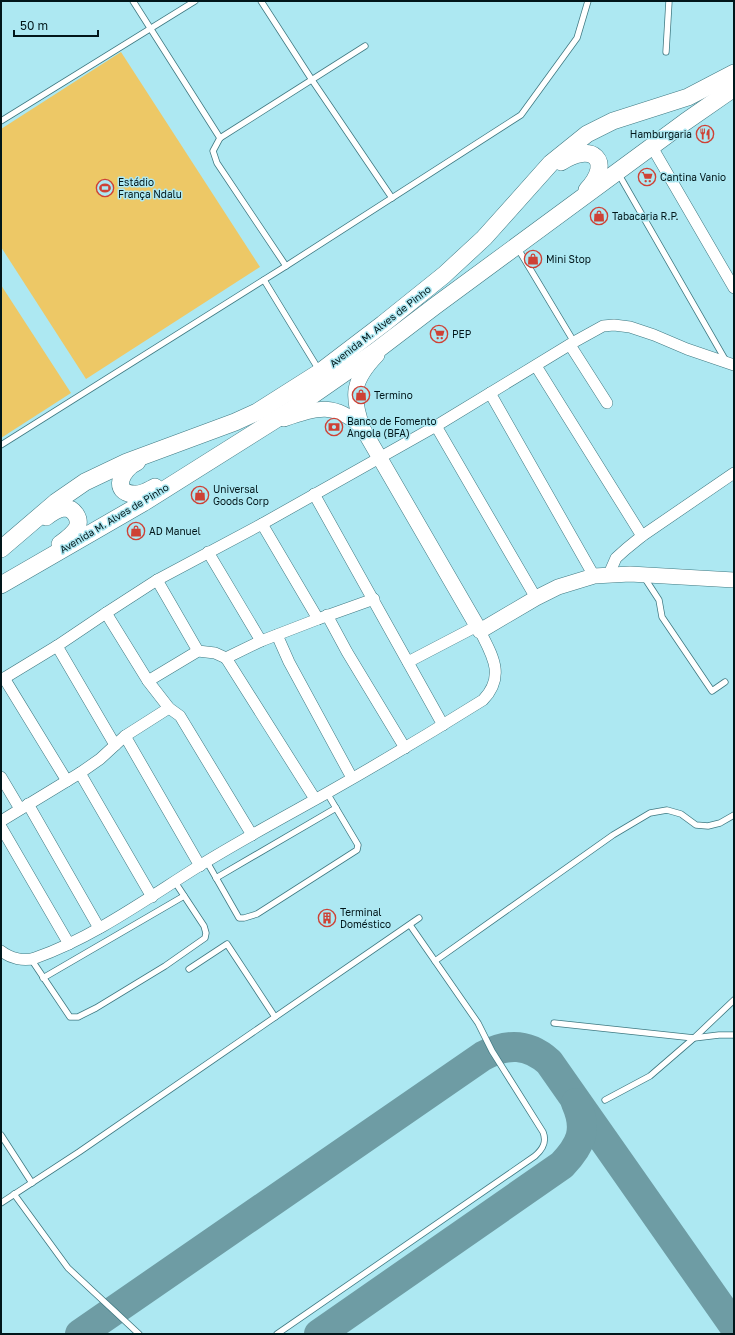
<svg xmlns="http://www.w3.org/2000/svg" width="735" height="1335" font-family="'Golos Text',sans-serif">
<rect width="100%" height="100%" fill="#ade8f2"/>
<!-- green -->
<g fill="#edc866">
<path d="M 121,52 L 260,267 L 86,379 L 1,247 L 1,129 Z"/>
<path d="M 1,285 L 71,393 L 1,438 Z"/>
</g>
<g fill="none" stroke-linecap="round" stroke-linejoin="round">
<!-- taxiway -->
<g stroke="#6e9ca4" stroke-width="30">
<path d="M 80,1334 L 483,1056 C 507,1043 528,1043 549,1062 L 734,1326"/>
<path d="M 319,1334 L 562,1165 C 581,1145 588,1130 576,1103"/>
</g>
<defs>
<g id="lane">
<path d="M 133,1 L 220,138"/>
<path d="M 261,1 L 312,80 L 392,198"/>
<path d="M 666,52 L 669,1"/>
<path d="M 1,121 L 195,1"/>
<path d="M 618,173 L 726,361"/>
<path d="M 517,247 L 574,342"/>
<path d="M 286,266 L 217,163 L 213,151 L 220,138 L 365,46"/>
<path d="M 264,280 L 319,370"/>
<path d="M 1,445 L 286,266 L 521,115 L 577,38 L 588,1"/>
<path d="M 644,577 L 659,600 L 662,617 L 712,691 L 725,682"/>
<path d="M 207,862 L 239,918 L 244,918 L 257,914 L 357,850 L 358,845 L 327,793"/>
<path d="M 216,878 L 336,808"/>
<path d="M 31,959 L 70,1017 L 78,1017 L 96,1008 L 165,966 L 205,938 L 206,933 L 204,926 L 175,882"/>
<path d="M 435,961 L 613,835 L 650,813 L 667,810 L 681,814 L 696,825 L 708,826 L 720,823 L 734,815"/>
<path d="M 189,969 L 227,944 L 275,1017"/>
<path d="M 43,978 L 184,896"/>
<path d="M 554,1023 L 694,1038 L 719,1035 L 734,1035"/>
<path d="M 605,1100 L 650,1076 L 694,1038 L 734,1000"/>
<path d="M 1,1135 L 32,1183"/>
<path d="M 14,1194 L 68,1268 L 139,1334"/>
<path d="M 1,1203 L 79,1152 L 419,918"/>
<path d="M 277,1334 L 535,1156 C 543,1149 547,1142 543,1132 L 492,1051 L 478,1023 L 410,925"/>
</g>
<g id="street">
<path d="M 652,147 L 734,288"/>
<path d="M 570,345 L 607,403"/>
<path d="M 536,366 L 642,536"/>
<path d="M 490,393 L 594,576"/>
<path d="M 436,426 L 536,598"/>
<path d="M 314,494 L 443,725"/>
<path d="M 262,524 L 318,619"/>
<path d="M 208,552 L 261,641"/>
<path d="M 609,574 L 616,558 L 626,549 L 642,536 L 734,473"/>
<path d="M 157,580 L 198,651"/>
<path d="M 106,613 L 148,681 L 169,708 L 180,716 L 252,835"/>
<path d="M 327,615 L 347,652 L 405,748"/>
<path d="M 277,635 L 289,662 L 352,778"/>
<path d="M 57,646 L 115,745"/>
<path d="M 226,658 L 315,799"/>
<path d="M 408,662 L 477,626"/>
<path d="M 4,678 L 67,781"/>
<path d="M 1,680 L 57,646 L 106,613 L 157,580 L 262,524 L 436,426 L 574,342 L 603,326 L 614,325 L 630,327 L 654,335 L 687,349 L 734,365"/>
<path d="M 148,681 L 198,651 L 215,653 L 226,658 L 261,641 L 318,619 L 374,599"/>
<path d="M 125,736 L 200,866"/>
<path d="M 80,773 L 152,897"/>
<path d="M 1,777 L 20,809"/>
<path d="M 28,804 L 99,928"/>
<path d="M 1,821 L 80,773 L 100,759 L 125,736 L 169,708"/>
<path d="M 1,827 L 69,944"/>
<path d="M 1,951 C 10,958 24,962 35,958 C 94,937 146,899 199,866 C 241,840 284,817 327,793 C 380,763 432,732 483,700 C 506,676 492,655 480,631"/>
</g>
<g id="secondary">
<path d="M 377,355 C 352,381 351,395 363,429 L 480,631 L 536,598 L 558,587 L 594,576 L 630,574 L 734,580"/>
<path d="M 284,419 C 317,407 335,402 363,428"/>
</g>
<g id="primary">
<path d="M 561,162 C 592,141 614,161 587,190"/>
<path d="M 137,462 C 121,469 111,493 134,494 C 142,495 149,490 155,487"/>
<path d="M 46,517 C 51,513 57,509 63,508 C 74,507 81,519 77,528 C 73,535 67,539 60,544"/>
<path d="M 1,549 L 56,502 L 85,482 L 127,462 L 235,422 L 257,412 L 320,372 L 383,324 L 444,275 L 484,238 L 551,163 L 587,134 L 613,121 L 688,97 L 734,73"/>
<path d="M 1,585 L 143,503 L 294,408 L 330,383 L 376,351 L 435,306 L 685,122 L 734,88"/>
</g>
</defs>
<!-- lane casing -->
<use href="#lane" stroke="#3f7982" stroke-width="7"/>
<!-- street casing -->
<use href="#street" stroke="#3f7982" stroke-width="12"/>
<!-- secondary casing -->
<use href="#secondary" stroke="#3f7982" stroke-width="16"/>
<!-- primary casing -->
<use href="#primary" stroke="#3f7982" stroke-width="18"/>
<!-- lane -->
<use href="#lane" stroke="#fff" stroke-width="5.5"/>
<!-- street -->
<use href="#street" stroke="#fff" stroke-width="11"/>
<!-- secondary -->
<use href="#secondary" stroke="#fff" stroke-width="15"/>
<!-- primary -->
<use href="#primary" stroke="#fff" stroke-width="17"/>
</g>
<!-- icons -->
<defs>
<symbol id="restaurant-ring" viewBox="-11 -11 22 22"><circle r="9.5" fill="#ade8f2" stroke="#ce4135" stroke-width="1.5"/><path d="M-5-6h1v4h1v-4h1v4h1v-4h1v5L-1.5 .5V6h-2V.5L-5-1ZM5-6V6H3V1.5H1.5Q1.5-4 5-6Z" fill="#ce4135"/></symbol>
<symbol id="supermarket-ring" viewBox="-11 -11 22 22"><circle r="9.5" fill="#ade8f2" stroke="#ce4135" stroke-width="1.5"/><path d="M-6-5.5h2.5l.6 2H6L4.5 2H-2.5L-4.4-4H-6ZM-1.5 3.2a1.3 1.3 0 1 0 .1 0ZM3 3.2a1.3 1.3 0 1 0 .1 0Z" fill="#ce4135"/></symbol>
<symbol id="stadium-ring" viewBox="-11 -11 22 22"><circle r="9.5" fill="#ade8f2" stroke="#ce4135" stroke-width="1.5"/><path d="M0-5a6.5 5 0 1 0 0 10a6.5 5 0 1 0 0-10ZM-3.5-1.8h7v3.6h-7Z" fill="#ce4135"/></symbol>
<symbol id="shop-ring" viewBox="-11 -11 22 22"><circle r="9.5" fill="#ade8f2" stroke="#ce4135" stroke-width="1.5"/><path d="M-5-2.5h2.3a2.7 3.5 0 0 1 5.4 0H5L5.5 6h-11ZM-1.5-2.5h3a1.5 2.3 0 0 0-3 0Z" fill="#ce4135"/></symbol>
<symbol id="bank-ring" viewBox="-11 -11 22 22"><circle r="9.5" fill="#ade8f2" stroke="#ce4135" stroke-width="1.5"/><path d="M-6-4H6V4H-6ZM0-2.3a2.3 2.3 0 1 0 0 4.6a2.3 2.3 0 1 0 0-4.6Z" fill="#ce4135"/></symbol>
<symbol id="building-ring" viewBox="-11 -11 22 22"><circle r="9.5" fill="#ade8f2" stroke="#ce4135" stroke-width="1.5"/><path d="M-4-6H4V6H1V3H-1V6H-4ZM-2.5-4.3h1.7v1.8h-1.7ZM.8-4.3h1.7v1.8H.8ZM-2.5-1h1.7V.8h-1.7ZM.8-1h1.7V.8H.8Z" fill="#ce4135"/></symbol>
</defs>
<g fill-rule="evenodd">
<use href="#restaurant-ring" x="695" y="124" width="20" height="20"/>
<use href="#supermarket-ring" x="637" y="167" width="20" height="20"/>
<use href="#stadium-ring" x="95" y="178" width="20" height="20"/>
<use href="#shop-ring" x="589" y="206" width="20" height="20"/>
<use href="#shop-ring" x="523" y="249" width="20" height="20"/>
<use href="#supermarket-ring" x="429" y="324" width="20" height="20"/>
<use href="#shop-ring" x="351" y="385" width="20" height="20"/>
<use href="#bank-ring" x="324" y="417" width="20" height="20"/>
<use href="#shop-ring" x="190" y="485" width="20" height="20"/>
<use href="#shop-ring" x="126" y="521" width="20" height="20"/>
<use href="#building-ring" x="317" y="908" width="20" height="20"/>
</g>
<g text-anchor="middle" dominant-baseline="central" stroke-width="3" stroke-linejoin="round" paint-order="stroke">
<!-- poi labels -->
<g font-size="10" fill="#01161a" stroke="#ade8f2" text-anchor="start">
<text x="692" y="134" text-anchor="end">Hamburgaria</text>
<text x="660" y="177">Cantina Vanio</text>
<text x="118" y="182">Estádio<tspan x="118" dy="12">França Ndalu</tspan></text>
<text x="612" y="216">Tabacaria R.P.</text>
<text x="546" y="259">Mini Stop</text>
<text x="452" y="334">PEP</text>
<text x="374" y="395">Termino</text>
<text x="347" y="421">Banco de Fomento<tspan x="347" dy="12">Angola (BFA)</tspan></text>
<text x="213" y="489">Universal<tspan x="213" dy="12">Goods Corp</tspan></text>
<text x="149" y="531">AD Manuel</text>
<text x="340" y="912">Terminal<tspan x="340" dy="12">Doméstico</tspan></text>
</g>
<!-- street labels -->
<g font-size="10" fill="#01161a" stroke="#ade8f2">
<text transform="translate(380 326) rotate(-38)">Avenida M. Alves de Pinho</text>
<text transform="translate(114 518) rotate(-31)">Avenida M. Alves de Pinho</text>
</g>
</g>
<!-- border -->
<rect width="735" height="1335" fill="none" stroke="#01161a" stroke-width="4"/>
<!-- scale -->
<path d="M14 30v6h84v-6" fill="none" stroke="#01161a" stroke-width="2"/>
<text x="20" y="30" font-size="12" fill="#01161a" stroke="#ade8f2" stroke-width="3" paint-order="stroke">50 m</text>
</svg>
